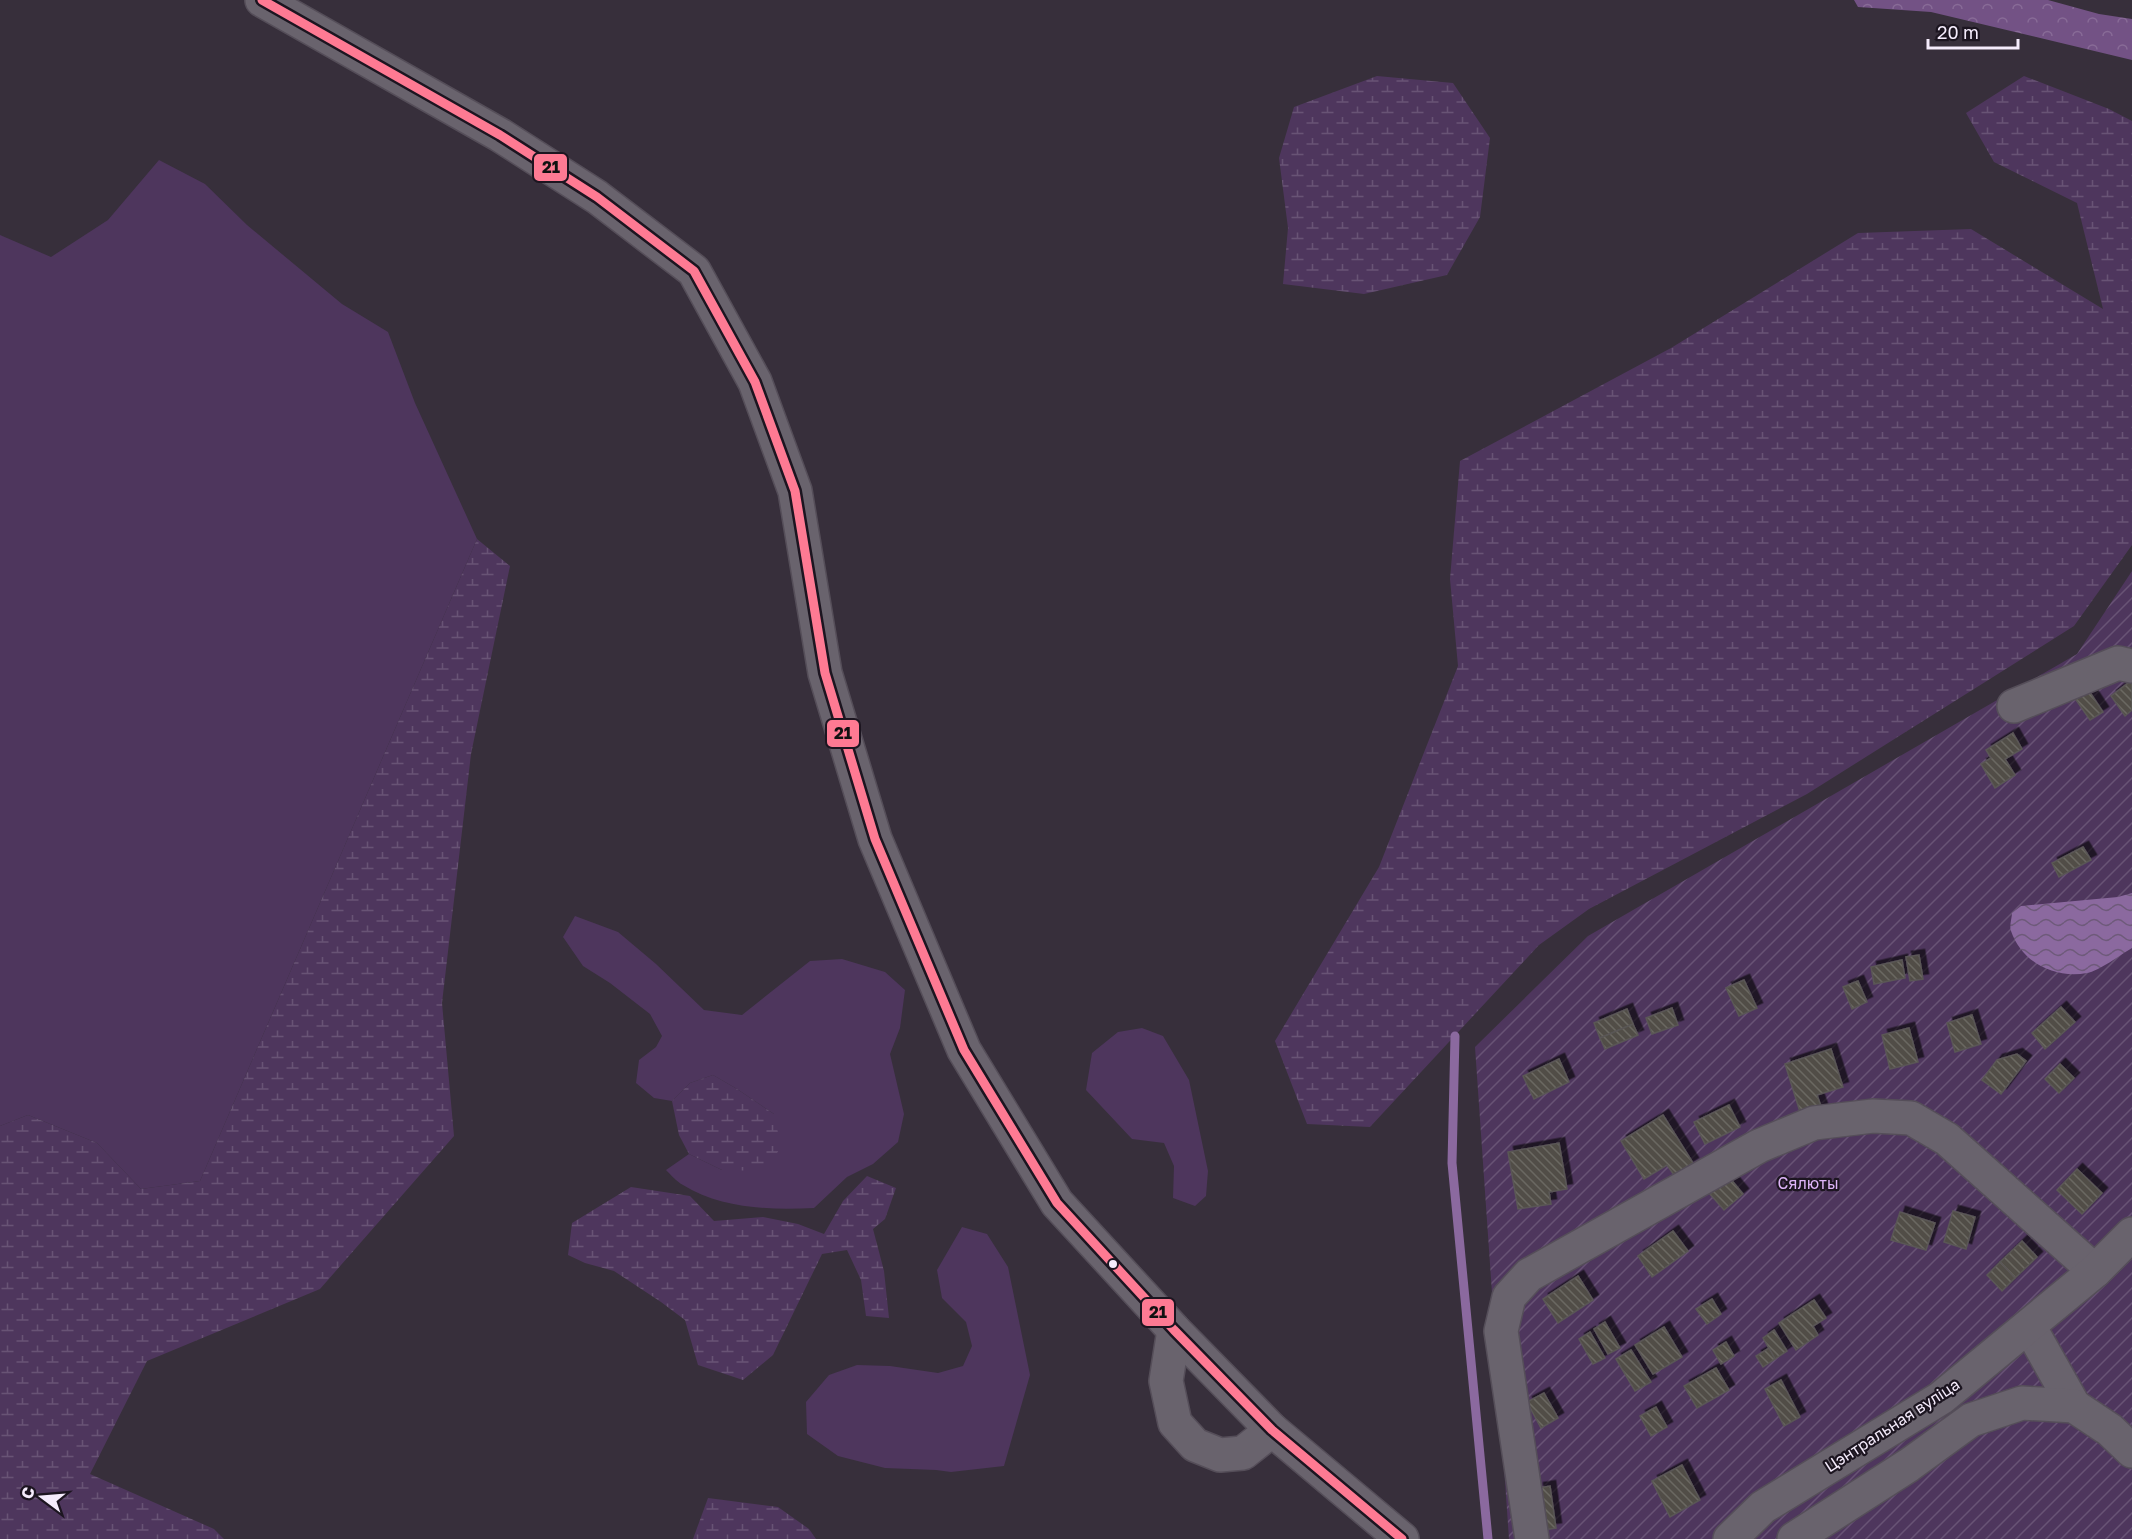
<svg xmlns="http://www.w3.org/2000/svg" width="2132" height="1539" font-family="'Golos Text',sans-serif">
<defs>
<pattern id="forest-crowns" width="20" height="18" patternUnits="userSpaceOnUse" patternTransform="scale(1.5)"><rect width="20" height="18" fill="#735285"/><path d="M2 6a3 3 0 1 1 6 0M12 15a3 3 0 1 1 6 0" fill="none" stroke="#886b97"/></pattern>
<pattern id="wetland-marsh" width="20" height="14" patternUnits="userSpaceOnUse" patternTransform="scale(1.5)"><rect width="20" height="14" fill="#4e365d"/><path d="M1 5h8M5 5V1M11 12h8M15 12V8" fill="none" stroke="#685375"/></pattern>
<pattern id="garden-furrows" width="10" height="10" patternUnits="userSpaceOnUse" patternTransform="scale(1.5)"><rect width="10" height="10" fill="#4e365d"/><path d="M-1 1l2-2M0 10L10 0M9 11l2-2" fill="none" stroke="#685375"/></pattern>
<pattern id="water-waves" width="16" height="10" patternUnits="userSpaceOnUse" patternTransform="scale(1.5)"><rect width="16" height="10" fill="#8b699f"/><path d="M0 5q4-4 8 0t8 0" fill="none" stroke="#6e5a7a"/></pattern>
<pattern id="building-back-hatch" width="6" height="6" patternUnits="userSpaceOnUse" patternTransform="scale(1.5)"><rect width="6" height="6" fill="#514e47"/><path d="M-1 5l2 2M0 0l6 6M5-1l2 2" fill="none" stroke="#6b6862"/></pattern>
<filter id="shadow"><feDropShadow dx="5.5" dy="-5.5" stdDeviation="0" flood-color="#0009"/></filter>
</defs>
<rect width="100%" height="100%" fill="#372f3b"/>
<!-- grass -->
<g fill="#4e365d">
<path d="M 159,160 L 205,184 L 247,225 L 342,304 L 388,332 L 415,403 L 477,539 L 200,1181 L 141,1189 L 97,1143 L 28,1115 L 0,1126 L 0,235 L 51,257 L 108,220 Z"/>
<path d="M 575,916 L 618,932 L 656,964 L 704,1010 L 742,1015 L 810,961 L 842,959 L 885,972 L 905,990 L 900,1028 L 890,1054 L 904,1114 L 898,1142 L 873,1164 L 847,1177 L 814,1208 C 770,1210 722,1209 683,1185 C 677,1182 671,1175 666,1170 L 689,1154 L 722,1170 L 774,1114 L 737,1089 L 713,1075 L 690,1083 L 672,1101 L 654,1098 L 636,1083 L 639,1060 L 656,1047 L 662,1036 L 650,1014 L 610,983 L 583,966 L 563,937 Z"/>
<path d="M 1142,1028 L 1163,1036 L 1189,1080 L 1208,1171 L 1206,1196 L 1195,1206 L 1173,1198 L 1174,1166 L 1164,1143 L 1132,1139 L 1086,1090 L 1092,1053 L 1118,1032 Z"/>
<path d="M 962,1227 L 987,1234 L 1008,1267 L 1030,1375 L 1004,1466 L 951,1472 L 936,1470 L 885,1468 L 838,1456 L 807,1434 L 806,1402 L 829,1375 L 857,1365 L 890,1366 L 938,1373 L 963,1366 L 972,1346 L 966,1322 L 942,1298 L 937,1270 Z"/>
</g>
<!-- forest -->
<path fill="url(#forest-crowns)" d="M 1854,0 L 2048,0 L 2099,14 L 2132,19 L 2132,60 L 1931,12 L 1858,7 Z"/>
<!-- wetland -->
<g fill="url(#wetland-marsh)">
<path d="M 1377,76 L 1453,83 L 1490,138 L 1480,217 L 1447,275 L 1364,294 L 1283,284 L 1288,228 L 1279,158 L 1294,107 Z"/>
<path d="M 2024,76 L 2109,109 L 2132,121 L 2132,545 L 2074,626 L 1807,794 L 1589,909 L 1539,945 L 1370,1127 L 1307,1124 L 1275,1041 L 1379,867 L 1458,666 L 1450,579 L 1460,461 L 1671,348 L 1858,233 L 1971,229 L 2103,309 L 2077,203 L 1994,162 L 1966,113 Z"/>
<path d="M 477,539 L 510,566 L 471,754 L 442,1003 L 454,1136 L 320,1289 L 147,1361 L 90,1474 L 214,1529 L 224,1539 L 0,1539 L 0,1126 L 28,1115 L 97,1143 L 141,1189 L 200,1181 Z"/>
<path d="M 713,1075 L 737,1089 L 774,1114 L 781,1147 L 765,1171 L 722,1170 L 689,1154 L 679,1135 L 672,1101 L 690,1083 Z"/>
<path d="M 867,1176 L 896,1188 L 885,1219 L 873,1229 L 884,1271 L 889,1318 L 866,1316 L 861,1280 L 847,1250 L 822,1254 L 773,1355 L 743,1380 L 698,1365 L 685,1320 L 661,1302 L 614,1271 L 585,1263 L 568,1255 L 572,1223 L 631,1187 L 690,1196 L 714,1221 L 763,1217 L 798,1224 L 824,1234 L 843,1201 Z"/>
<path d="M 708,1498 L 778,1507 L 809,1529 L 816,1539 L 693,1539 Z"/>
</g>
<!-- garden -->
<path fill="url(#garden-furrows)" d="M 2132,571 L 2132,1539 L 1509,1539 L 1475,1047 L 1588,936 L 2077,654 Z"/>
<!-- water -->
<path fill="url(#water-waves)" d="M 2132,893 L 2132,948 C 2120,955 2099,971 2087,973 C 2055,979 2022,963 2011,931 C 2009,926 2012,918 2012,913 L 2021,906 L 2118,897 Z"/>
<g fill="none" stroke-linecap="round" stroke-linejoin="round">
<!-- stream -->
<path stroke="#8b699f" stroke-width="9" d="M 1455,1036 L 1452,1163 L 1488,1539"/>
</g>
<!-- building -->
<g fill="url(#building-back-hatch)" stroke="#5a5756" stroke-width="1.5" filter="url(#shadow)">
<path d="M 2132,680 L 2132,710 L 2125,716 L 2111,696 Z"/>
<path d="M 2087,688 L 2103,712 L 2090,720 L 2074,697 Z"/>
<path d="M 2013,733 L 2022,749 L 2005,759 L 2015,775 L 1995,788 L 1981,764 L 1991,758 L 1986,750 Z"/>
<path d="M 2083,847 L 2091,860 L 2059,877 L 2052,863 Z"/>
<path d="M 1919,955 L 1923,979 L 1910,981 L 1906,957 Z"/>
<path d="M 1902,960 L 1905,978 L 1874,984 L 1871,967 Z"/>
<path d="M 1744,980 L 1757,1008 L 1739,1016 L 1726,988 Z"/>
<path d="M 1858,981 L 1867,1002 L 1852,1009 L 1843,987 Z"/>
<path d="M 2061,1007 L 2075,1022 L 2045,1049 L 2032,1033 Z"/>
<path d="M 1672,1008 L 1678,1025 L 1652,1034 L 1646,1018 Z"/>
<path d="M 1627,1009 L 1633,1024 L 1600,1038 L 1594,1023 Z"/>
<path d="M 1972,1015 L 1981,1044 L 1955,1052 L 1947,1023 Z"/>
<path d="M 1633,1024 L 1638,1035 L 1605,1049 L 1600,1038 Z"/>
<path d="M 1909,1028 L 1918,1062 L 1890,1069 L 1882,1035 Z"/>
<path d="M 1831,1049 L 1843,1087 L 1817,1095 L 1822,1109 L 1801,1115 L 1785,1064 Z"/>
<path d="M 2017,1054 L 2026,1061 L 2001,1094 L 1982,1080 L 1997,1060 Z"/>
<path d="M 1559,1059 L 1569,1082 L 1534,1099 L 1523,1076 Z"/>
<path d="M 2060,1064 L 2074,1078 L 2059,1093 L 2045,1079 Z"/>
<path d="M 1729,1105 L 1740,1127 L 1705,1144 L 1694,1122 Z"/>
<path d="M 1663,1115 L 1693,1163 L 1674,1175 L 1667,1165 L 1644,1179 L 1621,1141 Z"/>
<path d="M 1559,1143 L 1567,1189 L 1549,1192 L 1551,1204 L 1518,1209 L 1508,1152 Z"/>
<path d="M 2077,1169 L 2102,1193 L 2082,1214 L 2057,1190 Z"/>
<path d="M 1729,1177 L 1743,1194 L 1724,1210 L 1710,1194 Z"/>
<path d="M 1953,1211 L 1975,1217 L 1966,1249 L 1944,1242 Z"/>
<path d="M 1900,1212 L 1935,1223 L 1926,1250 L 1891,1240 Z"/>
<path d="M 1673,1231 L 1688,1251 L 1652,1277 L 1638,1256 Z"/>
<path d="M 2022,1241 L 2037,1257 L 2015,1278 L 2000,1262 Z"/>
<path d="M 2000,1262 L 2015,1278 L 2002,1291 L 1987,1275 Z"/>
<path d="M 1578,1276 L 1593,1300 L 1558,1323 L 1543,1299 Z"/>
<path d="M 1712,1299 L 1721,1314 L 1707,1324 L 1696,1309 Z"/>
<path d="M 1814,1300 L 1826,1318 L 1813,1326 L 1818,1335 L 1796,1350 L 1779,1323 Z"/>
<path d="M 1605,1322 L 1620,1348 L 1608,1354 L 1594,1329 Z"/>
<path d="M 1664,1327 L 1682,1357 L 1653,1374 L 1635,1345 Z"/>
<path d="M 1774,1330 L 1787,1351 L 1775,1359 L 1763,1338 Z"/>
<path d="M 1590,1332 L 1605,1358 L 1593,1364 L 1579,1339 Z"/>
<path d="M 1726,1342 L 1734,1356 L 1721,1364 L 1713,1350 Z"/>
<path d="M 1769,1348 L 1775,1359 L 1763,1367 L 1756,1356 Z"/>
<path d="M 1631,1350 L 1651,1382 L 1635,1391 L 1616,1359 Z"/>
<path d="M 1716,1368 L 1729,1390 L 1697,1408 L 1684,1386 Z"/>
<path d="M 1781,1380 L 1800,1417 L 1784,1426 L 1765,1389 Z"/>
<path d="M 1544,1393 L 1558,1418 L 1541,1428 L 1527,1402 Z"/>
<path d="M 1656,1407 L 1667,1427 L 1651,1436 L 1640,1416 Z"/>
<path d="M 1682,1465 L 1700,1500 L 1670,1517 L 1652,1481 Z"/>
<path d="M 1550,1486 L 1556,1528 L 1543,1530 L 1538,1488 Z"/>
</g>
<g fill="none" stroke-linecap="round" stroke-linejoin="round">
<defs>
<g id="minor">
<path d="M 262,0 L 500,135 L 597,197 L 694,271 L 755,382 L 795,491 L 825,673 L 875,839 L 964,1050 L 1057,1203 L 1174,1330 L 1272,1430 L 1402,1539"/>
<path d="M 2014,706 L 2118,663 L 2132,666"/>
<path d="M 2029,1326 L 2074,1406"/>
<path d="M 1174,1330 L 1166,1381 L 1175,1423 L 1195,1445 L 1220,1455 L 1243,1453 L 1272,1430"/>
<path d="M 1532,1539 L 1501,1331 L 1509,1297 L 1529,1275 L 1759,1146 L 1814,1123 L 1873,1116 L 1911,1118 L 1947,1139 L 2095,1271"/>
<path d="M 1730,1539 L 1763,1507 L 1941,1398 L 2095,1271 L 2132,1234"/>
<path d="M 1794,1539 L 1909,1465 L 1971,1420 L 2022,1403 L 2074,1406 L 2110,1430 L 2132,1451"/>
</g>
</defs>
<!-- minor casing -->
<use href="#minor" stroke="#554e59" stroke-width="36"/>
<!-- minor -->
<use href="#minor" stroke="#69636d" stroke-width="33"/>
<defs>
<path id="bus-1" d="M 262,0 L 500,135 L 597,197 L 694,271 L 755,382 L 795,491 L 825,673 L 875,839 L 964,1050 L 1057,1203 L 1174,1330 L 1272,1430 L 1402,1539"/>
</defs>
<!-- bus-1 casing -->
<use href="#bus-1" stroke="#1c1520" stroke-width="14"/>
<!-- bus-1 -->
<use href="#bus-1" stroke="#fe7a93" stroke-width="9"/>
</g>
<!-- markers -->
<circle fill="#f5ecfc" stroke="#1c1520" stroke-width="2" cx="1113" cy="1264" r="5"/>
<g text-anchor="middle" dominant-baseline="central" stroke-width="4.5" stroke-linejoin="round" paint-order="stroke">
<!-- park labels -->
<g font-size="16" fill="#ddb4f7" stroke="#1c1520">
<text x="1808" y="1183">Сялюты</text>
</g>
<!-- street labels -->
<g font-size="16" fill="#f5ecfc" stroke="#1c1520">
<text transform="translate(1892 1425) rotate(-33)">Цэнтральная вуліца</text>
</g>
</g>
<g stroke="#1c1520" stroke-width="2">
<rect x="533" y="153" width="35" height="29" rx="6" fill="#fe7a93"/>
<rect x="826" y="719" width="34" height="29" rx="6" fill="#fe7a93"/>
<rect x="1141" y="1298" width="34" height="29" rx="6" fill="#fe7a93"/>
</g>
<g font-size="16" text-anchor="middle" font-weight="bold" fill="#111">
<text x="551" y="173">21</text>
<text x="843" y="739">21</text>
<text x="1158" y="1318">21</text>
</g>
<!-- north arrow -->
<g transform="translate(42 1497) rotate(286)" stroke="#1c1520" stroke-width="4.5" paint-order="stroke">
<path d="M0-4.5L10 22L0 15L-10 22Z" fill="#f5ecfc"/>
<text y="-9" font-size="16" font-weight="bold" text-anchor="middle" fill="#f5ecfc">С</text>
</g>
<!-- scale -->
<path d="M1928 39v9h90v-9" fill="none" stroke="#f5ecfc" stroke-width="3"/>
<text x="1937" y="39" font-size="18" fill="#f5ecfc" stroke="#1c1520" stroke-width="4.5" paint-order="stroke">20 m</text>
</svg>
